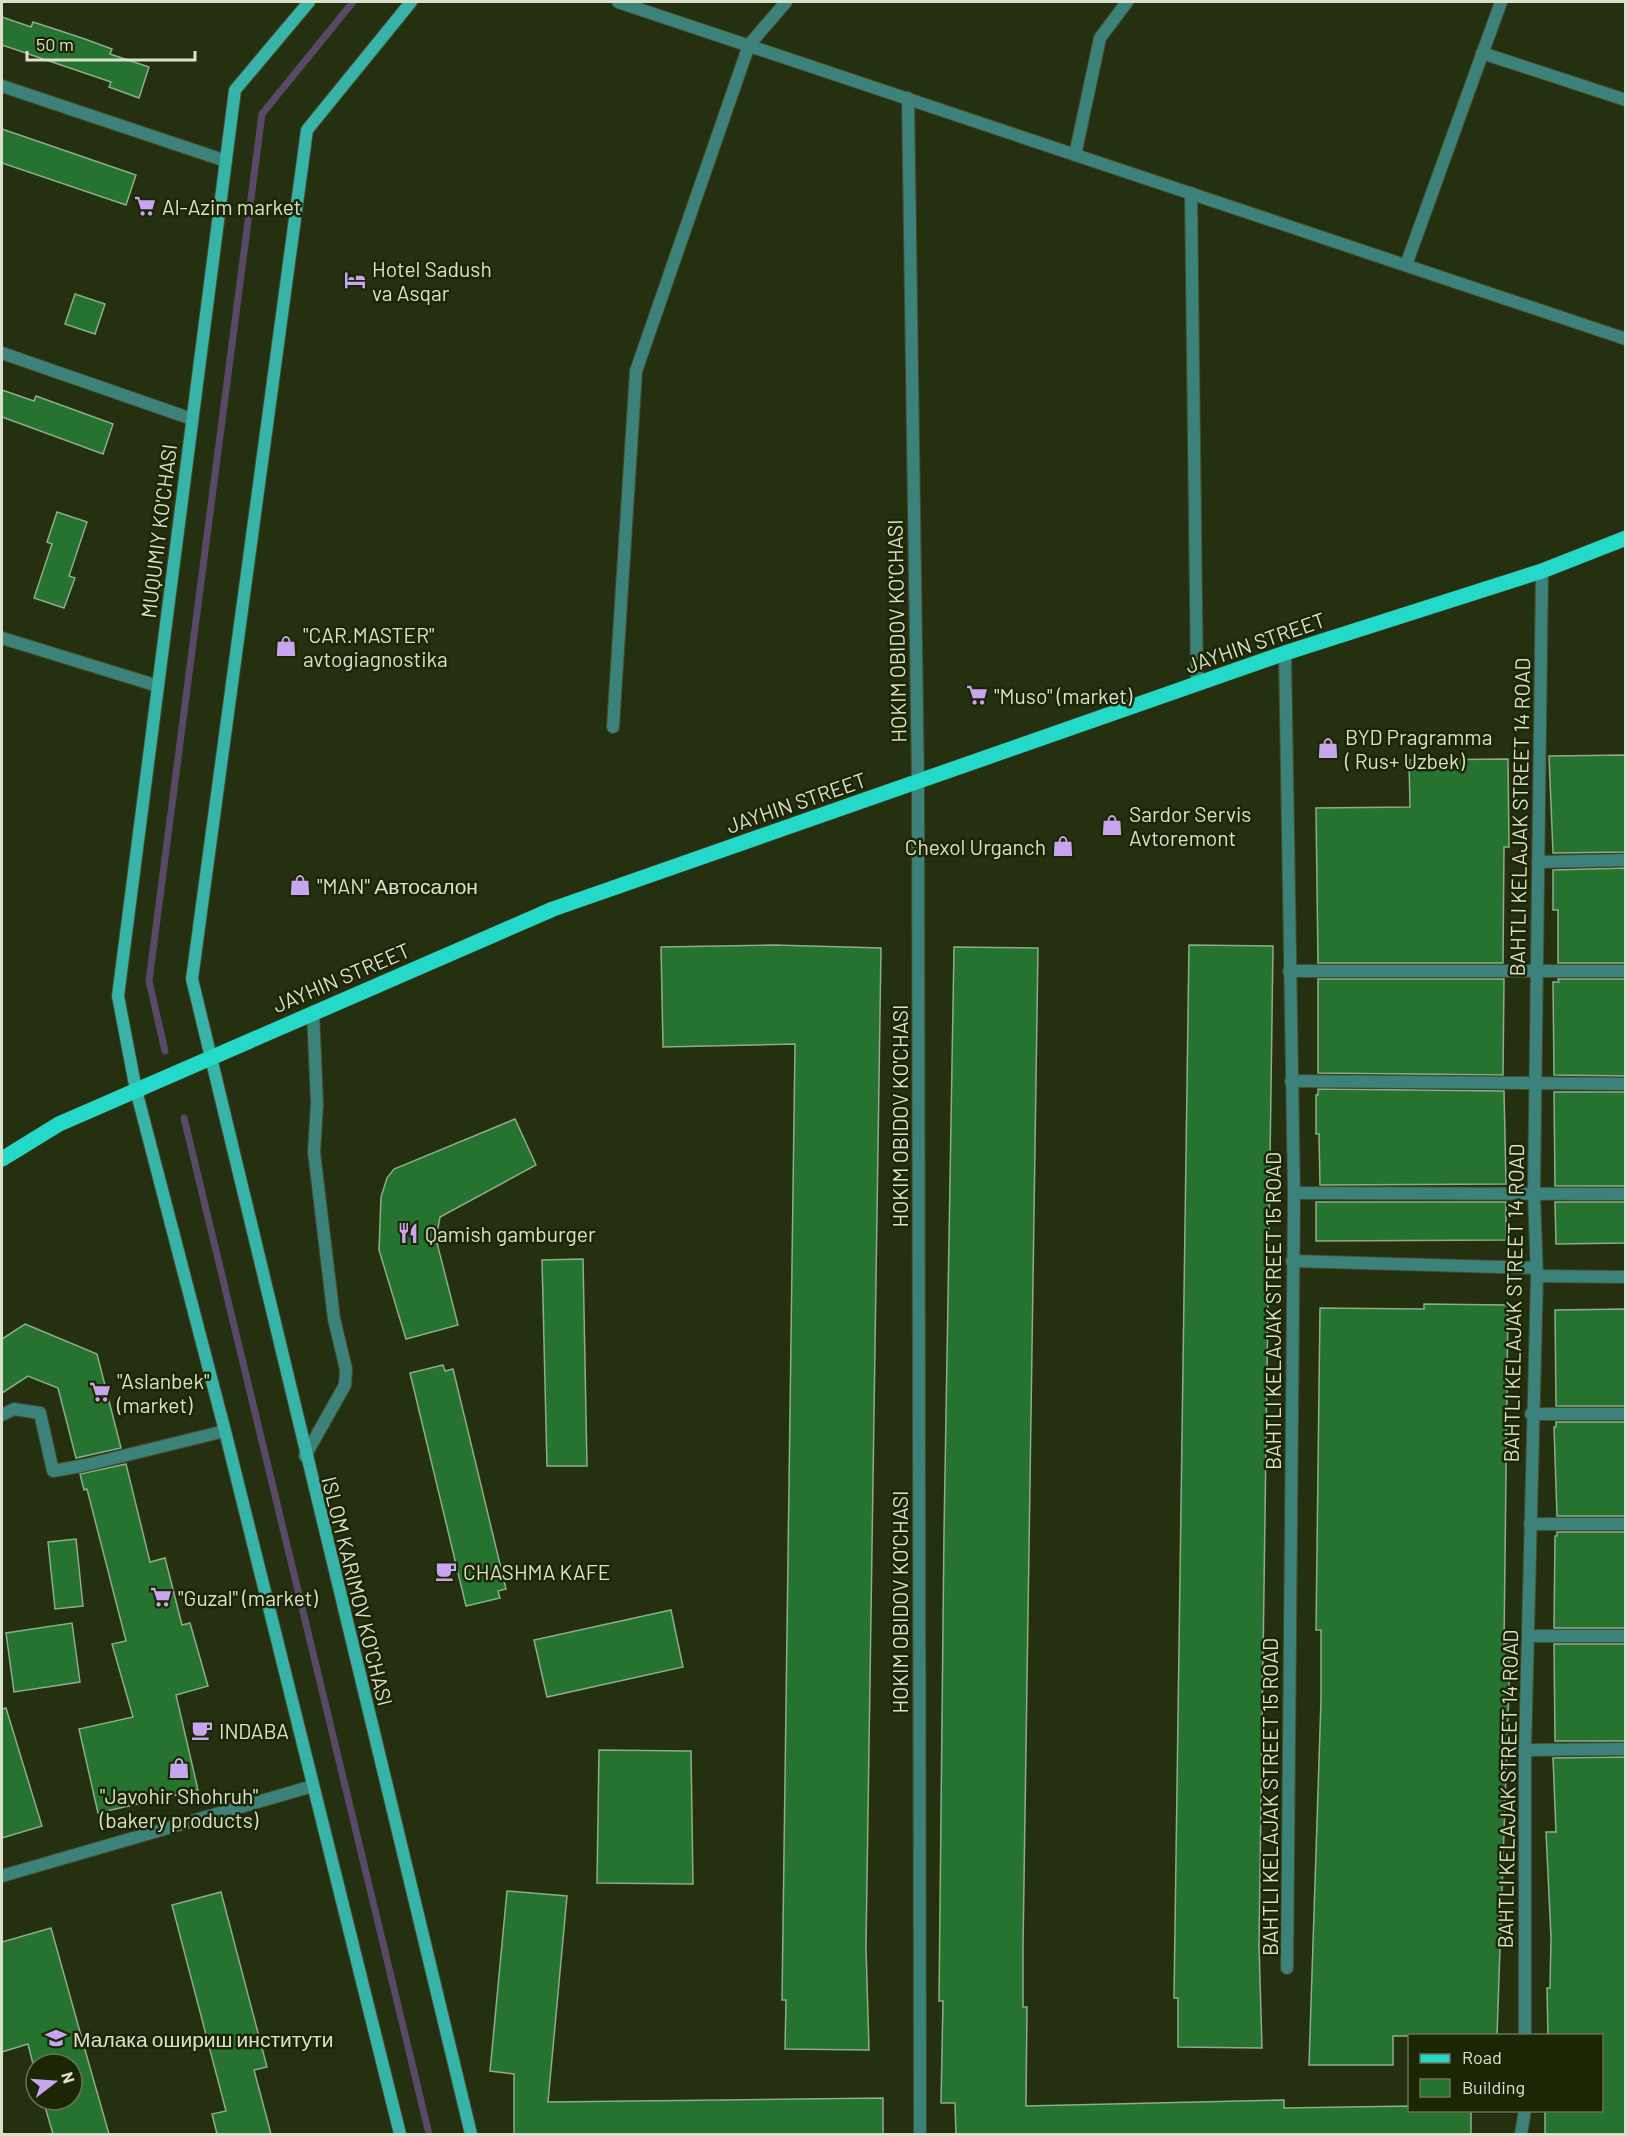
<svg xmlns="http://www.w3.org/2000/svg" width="1627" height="2136" font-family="Barlow,sans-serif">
<rect width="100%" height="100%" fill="#253010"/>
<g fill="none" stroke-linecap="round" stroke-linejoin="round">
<!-- stream -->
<g stroke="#5a4867" stroke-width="7">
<path d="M 165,1051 L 149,981 L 262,114 L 353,2"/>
<path d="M 184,1118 L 429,2134"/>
</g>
</g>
<!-- building -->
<g fill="#25732f" stroke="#8dac8e" stroke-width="1.5">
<path d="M 2,17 L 31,27 L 33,22 L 82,38 L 112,49 L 110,54 L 149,67 L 139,98 L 109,87 L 111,82 L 2,45 Z"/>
<path d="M 2,129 L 136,175 L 126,205 L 2,163 Z"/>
<path d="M 75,294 L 105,304 L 95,334 L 65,324 Z"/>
<path d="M 2,390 L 34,401 L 36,396 L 113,424 L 103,454 L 2,417 Z"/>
<path d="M 57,512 L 87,522 L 69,576 L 75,578 L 64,608 L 34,598 L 52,544 L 47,542 Z"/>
<path d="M 1626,755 L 1626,852 L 1553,853 L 1549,756 Z"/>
<path d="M 1508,759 L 1509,847 L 1504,847 L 1503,963 L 1318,963 L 1316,808 L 1410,807 L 1409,760 Z"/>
<path d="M 1626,868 L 1626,963 L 1558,963 L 1558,910 L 1553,910 L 1553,870 Z"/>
<path d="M 774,945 L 881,948 L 866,1947 L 869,2050 L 785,2049 L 786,2000 L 782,2000 L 795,1044 L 663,1047 L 661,947 Z"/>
<path d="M 1189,945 L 1273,946 L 1259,1945 L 1262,2048 L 1178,2047 L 1178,1998 L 1174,1998 Z"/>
<path d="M 954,947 L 1038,948 L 1023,1948 L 1023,2007 L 1027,2007 L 1026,2106 L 1284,2100 L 1284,2108 L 1410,2106 L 1410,2110 L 1471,2110 L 1471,2134 L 956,2134 L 955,2103 L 941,2103 L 943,2001 L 939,2001 L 944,1532 Z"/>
<path d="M 1318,979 L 1504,979 L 1503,1075 L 1318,1073 Z"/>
<path d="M 1558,979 L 1626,979 L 1626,1076 L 1554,1075 L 1553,982 L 1559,982 Z"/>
<path d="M 1318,1089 L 1504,1091 L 1506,1184 L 1320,1185 L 1319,1134 L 1316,1134 L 1316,1095 L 1318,1095 Z"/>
<path d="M 1554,1092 L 1626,1092 L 1626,1186 L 1555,1186 Z"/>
<path d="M 515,1119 L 536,1165 L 440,1217 L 436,1239 L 458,1325 L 406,1339 L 379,1250 L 381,1197 L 387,1178 L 394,1169 Z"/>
<path d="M 1316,1202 L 1506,1202 L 1506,1240 L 1316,1241 Z"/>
<path d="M 1555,1202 L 1626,1202 L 1626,1243 L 1556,1244 Z"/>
<path d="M 583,1259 L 587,1466 L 547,1466 L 542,1260 Z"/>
<path d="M 1424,1304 L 1508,1305 L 1504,1644 L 1509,1644 L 1509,1687 L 1497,2036 L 1393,2036 L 1393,2065 L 1309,2065 L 1321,1700 L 1321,1630 L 1316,1630 L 1320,1308 L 1424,1309 Z"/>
<path d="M 1626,1309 L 1626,1406 L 1556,1406 L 1555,1310 Z"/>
<path d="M 25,1324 L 97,1354 L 121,1448 L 76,1458 L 58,1388 L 28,1376 L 2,1393 L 2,1339 Z"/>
<path d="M 443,1365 L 445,1371 L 453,1369 L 506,1589 L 498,1591 L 500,1598 L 466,1606 L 410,1373 Z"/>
<path d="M 1556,1422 L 1626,1422 L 1626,1516 L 1557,1516 L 1554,1427 L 1556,1427 Z"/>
<path d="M 126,1464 L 150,1562 L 165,1558 L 182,1625 L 190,1623 L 208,1686 L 176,1695 L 198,1790 L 98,1813 L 79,1729 L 133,1717 L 112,1644 L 126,1641 L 87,1489 L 84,1490 L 80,1474 Z"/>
<path d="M 1557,1532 L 1626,1532 L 1626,1628 L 1554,1628 L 1555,1536 L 1557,1536 Z"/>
<path d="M 76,1539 L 83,1606 L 55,1609 L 48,1542 Z"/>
<path d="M 671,1610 L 683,1667 L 547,1697 L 534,1640 Z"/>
<path d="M 72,1623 L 80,1682 L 14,1692 L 6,1633 Z"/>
<path d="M 1554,1644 L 1626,1644 L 1626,1741 L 1555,1741 Z"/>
<path d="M 6,1708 L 42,1826 L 2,1838 L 2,1709 Z"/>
<path d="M 599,1750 L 691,1751 L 693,1884 L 597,1883 Z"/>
<path d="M 1626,1757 L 1626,2134 L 1545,2134 L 1545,2110 L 1602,2110 L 1602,2036 L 1548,2036 L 1547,1988 L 1550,1988 L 1551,1937 L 1546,1832 L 1556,1832 L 1553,1758 Z"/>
<path d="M 507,1891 L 567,1896 L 548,2102 L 883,2098 L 883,2134 L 514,2134 L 514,2074 L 490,2071 Z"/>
<path d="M 221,1892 L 267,2067 L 254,2070 L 271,2134 L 217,2134 L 212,2114 L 226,2111 L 172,1905 Z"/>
<path d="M 51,1928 L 89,2064 L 109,2134 L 53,2134 L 43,2100 L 72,2100 L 72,2064 L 33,2064 L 28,2044 L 2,2052 L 2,1942 Z"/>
</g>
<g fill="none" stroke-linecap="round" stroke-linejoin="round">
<defs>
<g id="service">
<path d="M 1538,862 L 1626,860"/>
<path d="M 1289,971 L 1626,971"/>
<path d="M 1291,1081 L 1626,1084"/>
<path d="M 1294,1193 L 1626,1194"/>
<path d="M 1292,1261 L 1536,1268"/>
<path d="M 1531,1414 L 1626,1414"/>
<path d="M 2,1415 L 14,1409 L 40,1413 L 53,1471 L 86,1465 L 225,1431"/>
<path d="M 305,1456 L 345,1385 L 346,1369 L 334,1319 L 314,1152 L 317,1104 L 313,1012"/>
<path d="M 1530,1524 L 1626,1524"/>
<path d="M 1528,1636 L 1626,1636"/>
<path d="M 1525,1750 L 1626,1749"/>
<path d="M 2,1876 L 313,1786"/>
</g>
<g id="minor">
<path d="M 618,2 L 1626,339"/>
<path d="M 1482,53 L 1626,100"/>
<path d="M 2,86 L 226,161"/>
<path d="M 908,98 L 918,782 L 920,2134"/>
<path d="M 1075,155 L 1100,38 L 1127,2"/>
<path d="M 1191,193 L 1197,684"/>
<path d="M 1406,265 L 1501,2"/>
<path d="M 2,353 L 192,419"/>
<path d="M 2,638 L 158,686"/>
<path d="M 1285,653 L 1294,1193 L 1287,1968"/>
<path d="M 613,727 L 636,371 L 749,45 L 786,2"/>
<path d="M 1537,1276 L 1626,1277"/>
<path d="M 1525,2036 L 1525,1750 L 1537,1276 L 1534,1193 L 1542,571"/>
<path d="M 1521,2134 L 1525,2110"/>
</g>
<g id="secondary">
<path d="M 309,2 L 235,90 L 118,996 L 136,1090 L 225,1431 L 400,2134"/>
<path d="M 411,2 L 307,130 L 192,979 L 471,2134"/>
</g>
<path id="primary" d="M 2,1159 L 59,1124 L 553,909 L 1285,653 L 1542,571 L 1626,538"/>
</defs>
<!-- service casing -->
<use href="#service" stroke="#424c2e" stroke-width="14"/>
<!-- minor casing -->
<use href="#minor" stroke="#424c2e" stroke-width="14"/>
<!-- secondary casing -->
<use href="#secondary" stroke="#424c2e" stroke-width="14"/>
<!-- primary casing -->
<use href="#primary" stroke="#424c2e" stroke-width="16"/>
<!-- service -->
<use href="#service" stroke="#3d827a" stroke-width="12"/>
<!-- minor -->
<use href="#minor" stroke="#3d827a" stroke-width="12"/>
<!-- secondary -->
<use href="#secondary" stroke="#37b3a7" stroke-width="12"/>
<!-- primary -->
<use href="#primary" stroke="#25d9c9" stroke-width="15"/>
</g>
<!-- icons -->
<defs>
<symbol id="supermarket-bare" viewBox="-9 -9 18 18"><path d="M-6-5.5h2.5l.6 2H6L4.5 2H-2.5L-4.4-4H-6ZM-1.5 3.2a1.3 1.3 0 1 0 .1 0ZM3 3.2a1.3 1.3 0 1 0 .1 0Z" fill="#c8a6ef" stroke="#1c2605" stroke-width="2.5" paint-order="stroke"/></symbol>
<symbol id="hotel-bare" viewBox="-9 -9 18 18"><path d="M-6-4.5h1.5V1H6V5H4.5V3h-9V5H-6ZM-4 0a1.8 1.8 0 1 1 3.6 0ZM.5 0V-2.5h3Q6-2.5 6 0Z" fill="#c8a6ef" stroke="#1c2605" stroke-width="2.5" paint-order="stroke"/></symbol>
<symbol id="shop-bare" viewBox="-9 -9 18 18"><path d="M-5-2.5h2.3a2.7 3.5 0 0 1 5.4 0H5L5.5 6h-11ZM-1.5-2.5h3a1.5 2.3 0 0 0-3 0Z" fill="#c8a6ef" stroke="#1c2605" stroke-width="2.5" paint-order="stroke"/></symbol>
<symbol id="restaurant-bare" viewBox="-9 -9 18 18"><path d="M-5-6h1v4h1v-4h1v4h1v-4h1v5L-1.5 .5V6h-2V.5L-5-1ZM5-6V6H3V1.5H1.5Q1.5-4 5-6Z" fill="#c8a6ef" stroke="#1c2605" stroke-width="2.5" paint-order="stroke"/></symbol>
<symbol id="cafe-bare" viewBox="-9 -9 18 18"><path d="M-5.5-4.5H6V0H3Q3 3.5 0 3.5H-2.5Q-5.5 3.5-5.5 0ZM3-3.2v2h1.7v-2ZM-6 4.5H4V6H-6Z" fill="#c8a6ef" stroke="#1c2605" stroke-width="2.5" paint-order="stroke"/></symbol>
<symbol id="school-bare" viewBox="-9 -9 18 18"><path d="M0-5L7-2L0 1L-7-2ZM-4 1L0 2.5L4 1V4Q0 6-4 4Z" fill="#c8a6ef" stroke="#1c2605" stroke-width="2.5" paint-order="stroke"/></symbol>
</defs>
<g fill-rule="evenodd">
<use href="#supermarket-bare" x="130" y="191" width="30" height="30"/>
<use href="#hotel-bare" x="340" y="265" width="30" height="30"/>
<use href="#shop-bare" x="271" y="631" width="30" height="30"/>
<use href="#supermarket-bare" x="962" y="680" width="30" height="30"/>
<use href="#shop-bare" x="1313" y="733" width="30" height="30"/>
<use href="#shop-bare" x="1097" y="810" width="30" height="30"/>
<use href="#shop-bare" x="1048" y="831" width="30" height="30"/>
<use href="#shop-bare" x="285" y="870" width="30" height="30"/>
<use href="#restaurant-bare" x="393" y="1218" width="30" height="30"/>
<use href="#supermarket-bare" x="85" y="1377" width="30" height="30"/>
<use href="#cafe-bare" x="431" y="1556" width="30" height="30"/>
<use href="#supermarket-bare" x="146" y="1582" width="30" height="30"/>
<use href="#cafe-bare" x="187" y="1715" width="30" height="30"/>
<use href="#shop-bare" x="164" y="1753" width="30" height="30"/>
<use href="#school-bare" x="41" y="2023" width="30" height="30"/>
</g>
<g text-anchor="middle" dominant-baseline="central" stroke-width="5" stroke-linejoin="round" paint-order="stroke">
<!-- poi labels -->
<g font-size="21" fill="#d9e1cd" stroke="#1c2605" text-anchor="start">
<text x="162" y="206">Al-Azim market</text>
<text x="372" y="268">Hotel Sadush<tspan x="372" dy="24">va Asqar</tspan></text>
<text x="303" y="634">"CAR.MASTER"<tspan x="303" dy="24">avtogiagnostika</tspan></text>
<text x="994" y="695">"Muso" (market)</text>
<text x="1345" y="736">BYD Pragramma<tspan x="1345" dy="24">( Rus+ Uzbek)</tspan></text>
<text x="1129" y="813">Sardor Servis<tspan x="1129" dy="24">Avtoremont</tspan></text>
<text x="1046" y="846" text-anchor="end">Chexol Urganch</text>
<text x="317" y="885">"MAN" Автосалон</text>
<text x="425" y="1233">Qamish gamburger</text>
<text x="117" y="1380">"Aslanbek"<tspan x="117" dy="24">(market)</tspan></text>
<text x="463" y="1571">CHASHMA KAFE</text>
<text x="178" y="1597">"Guzal" (market)</text>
<text x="219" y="1730">INDABA</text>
<text x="179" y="1795" text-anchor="middle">"Javohir Shohruh"<tspan x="179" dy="24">(bakery products)</tspan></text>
<text x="73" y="2038">Малака ошириш институти</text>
</g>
<!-- street labels -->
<g font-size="21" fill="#d9e1cd" stroke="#1c2605">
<text transform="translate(158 531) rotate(-83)">MUQUMIY KO'CHASI</text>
<text transform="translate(896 631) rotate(-91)">HOKIM OBIDOV KO'CHASI</text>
<text transform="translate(1255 642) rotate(-19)">JAYHIN STREET</text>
<text transform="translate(796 802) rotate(-19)">JAYHIN STREET</text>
<text transform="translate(1519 817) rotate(-89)">BAHTLI KELAJAK STREET 14 ROAD</text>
<text transform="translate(341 977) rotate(-23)">JAYHIN STREET</text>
<text transform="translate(899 1116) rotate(-90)">HOKIM OBIDOV KO'CHASI</text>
<text transform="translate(1513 1303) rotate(-89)">BAHTLI KELAJAK STREET 14 ROAD</text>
<text transform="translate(1272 1311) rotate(-90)">BAHTLI KELAJAK STREET 15 ROAD</text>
<text transform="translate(358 1591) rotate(76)">ISLOM KARIMOV KO'CHASI</text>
<text transform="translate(899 1602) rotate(-90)">HOKIM OBIDOV KO'CHASI</text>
<text transform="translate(1507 1789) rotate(-89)">BAHTLI KELAJAK STREET 14 ROAD</text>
<text transform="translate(1269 1797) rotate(-90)">BAHTLI KELAJAK STREET 15 ROAD</text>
</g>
</g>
<!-- border -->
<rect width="1627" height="2136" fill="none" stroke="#d9e1cd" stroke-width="6"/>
<!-- legend -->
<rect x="1408" y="2034" width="195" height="78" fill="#1c2605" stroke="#687155" stroke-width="1.5"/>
<rect x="1420" y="2054" width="30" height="9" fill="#25d9c9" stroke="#687155" stroke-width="1.5"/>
<text x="1462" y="2064" font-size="18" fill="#d9e1cd">Road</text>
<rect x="1420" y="2079" width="30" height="18" fill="#25732f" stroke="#687155" stroke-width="1.5"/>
<text x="1462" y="2094" font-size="18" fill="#d9e1cd">Building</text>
<!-- north arrow -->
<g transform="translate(54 2082) rotate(73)"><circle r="28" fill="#1c2605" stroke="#687155" stroke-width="1.5"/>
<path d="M0-4.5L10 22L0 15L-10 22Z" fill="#c8a6ef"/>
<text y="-9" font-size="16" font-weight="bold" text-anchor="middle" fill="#d9e1cd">N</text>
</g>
<!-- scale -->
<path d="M27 51v9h168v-9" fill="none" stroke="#d9e1cd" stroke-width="3"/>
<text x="36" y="51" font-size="18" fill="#d9e1cd" stroke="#1c2605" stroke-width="4.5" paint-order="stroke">50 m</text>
</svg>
